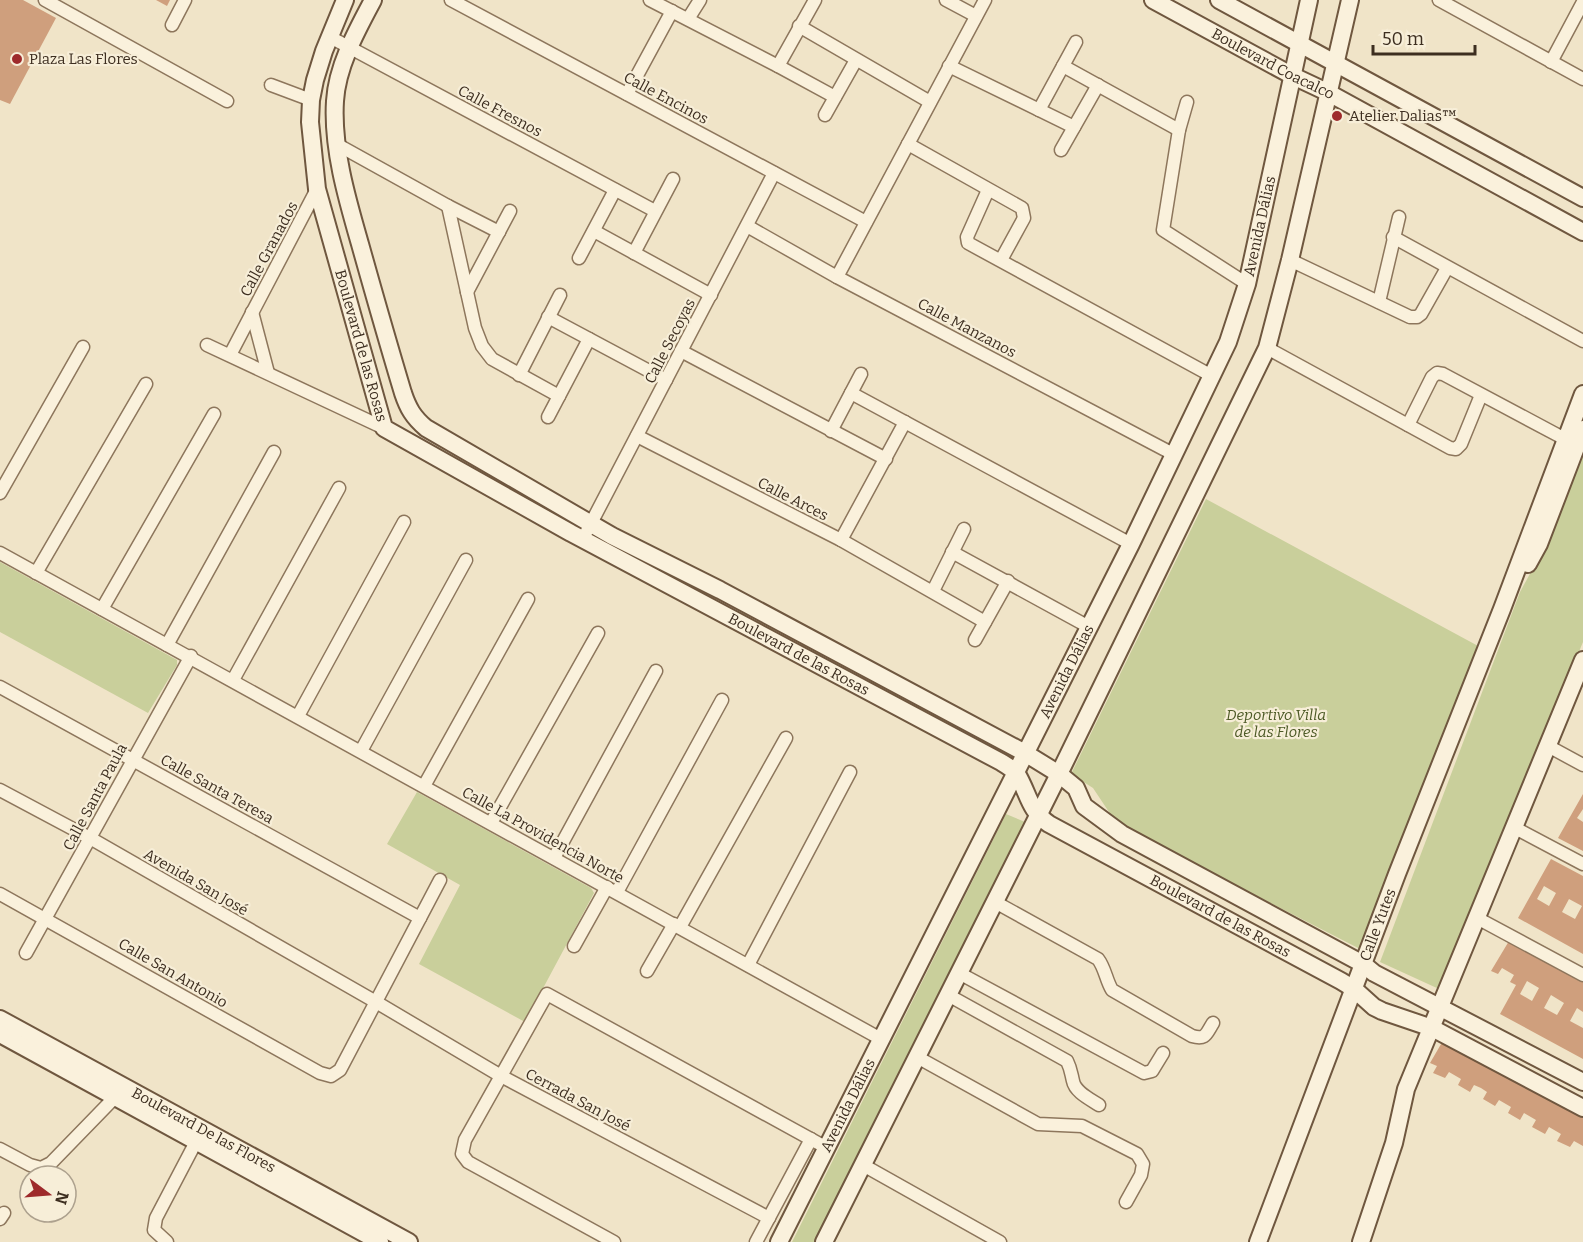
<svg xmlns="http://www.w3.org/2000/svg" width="1583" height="1242" font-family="Bitter,serif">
<rect width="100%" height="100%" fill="#f0e4c8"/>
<!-- green -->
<g fill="#c9cf9b">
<path d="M 1583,442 L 1583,642 L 1439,989 L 1380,962 L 1520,592 L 1538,559 Z"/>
<path d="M 1206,499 L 1480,647 L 1360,949 L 1117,824 L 1093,788 L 1071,774 Z"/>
<path d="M 0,562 L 177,660 L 177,665 L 148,713 L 0,632 Z"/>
<path d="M 417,792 L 591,888 L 594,893 L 525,1022 L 419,964 L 460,885 L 387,844 Z"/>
<path d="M 1006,814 L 1025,822 L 1026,828 L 817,1242 L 792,1242 Z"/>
</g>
<!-- building -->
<g fill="#cf9f7d" fill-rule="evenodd">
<path d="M 0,0 L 23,0 L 56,18 L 10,104 L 0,100 Z"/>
<path d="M 156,0 L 170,0 L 167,6 Z"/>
<path d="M 1583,794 L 1583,809 L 1577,818 L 1583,822 L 1583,851 L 1558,838 Z"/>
<path d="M 1551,859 L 1583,876 L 1583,954 L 1518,918 ZM 1544,886 L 1556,893 L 1549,906 L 1537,899 ZM 1569,899 L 1582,906 L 1575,919 L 1562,912 Z"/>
<path d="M 1509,941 L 1583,981 L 1583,1012 L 1577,1008 L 1570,1021 L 1583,1028 L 1583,1059 L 1500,1014 L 1516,985 L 1510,982 L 1514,975 L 1502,968 L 1498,974 L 1491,971 ZM 1527,981 L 1539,988 L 1532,1001 L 1520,994 ZM 1551,995 L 1564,1003 L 1557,1015 L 1544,1008 Z"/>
<path d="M 1444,1039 L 1583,1115 L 1583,1146 L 1574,1141 L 1570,1147 L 1557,1141 L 1561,1134 L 1549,1127 L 1545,1134 L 1532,1127 L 1536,1120 L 1524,1113 L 1520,1120 L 1508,1113 L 1511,1107 L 1499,1100 L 1495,1106 L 1483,1099 L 1487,1092 L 1481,1088 L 1474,1085 L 1470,1092 L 1458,1085 L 1461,1079 L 1449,1072 L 1445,1078 L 1433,1073 L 1437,1066 L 1430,1063 Z"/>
</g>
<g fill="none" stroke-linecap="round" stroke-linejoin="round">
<defs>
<g id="street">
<path d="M 45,0 L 227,101"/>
<path d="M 451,0 L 866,222"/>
<path d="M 650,0 L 778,66 L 835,97"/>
<path d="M 946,0 L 976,16"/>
<path d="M 1439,0 L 1583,79"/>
<path d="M 688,19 L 700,0"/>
<path d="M 172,25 L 185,0"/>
<path d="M 799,26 L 930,102"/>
<path d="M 330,37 L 655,211"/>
<path d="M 1551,62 L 1583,2"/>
<path d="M 778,66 L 815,0"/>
<path d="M 949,66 L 1074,127"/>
<path d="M 1063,66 L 1179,130"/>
<path d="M 271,85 L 311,100"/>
<path d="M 627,94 L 672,11"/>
<path d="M 1187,102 L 1179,130 L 1163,230 L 1247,284"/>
<path d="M 1039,110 L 1076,42"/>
<path d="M 825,115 L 856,60"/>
<path d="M 908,144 L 1022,208 L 1024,218 L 1001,260"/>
<path d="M 338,145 L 448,206 L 499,232"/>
<path d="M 1061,150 L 1098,85"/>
<path d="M 988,190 L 967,237 L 968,243 L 1212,376"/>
<path d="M 448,206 L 475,328 L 482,346 L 492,359 L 559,396"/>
<path d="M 747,226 L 837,277 L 1175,455"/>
<path d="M 594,231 L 711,295"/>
<path d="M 1393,237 L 1583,341"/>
<path d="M 634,253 L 673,179"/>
<path d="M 579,258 L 615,190"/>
<path d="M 1290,260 L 1410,317 L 1417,317 L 1421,314 L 1447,268"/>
<path d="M 837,277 L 985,0"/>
<path d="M 467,292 L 510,211"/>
<path d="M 1379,302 L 1399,217"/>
<path d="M 252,312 L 268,373"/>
<path d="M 548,317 L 666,380"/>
<path d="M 207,345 L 384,428"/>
<path d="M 1267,348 L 1450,448 L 1456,449 L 1461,444 L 1481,395"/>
<path d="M 681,351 L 886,459"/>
<path d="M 230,355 L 317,189"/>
<path d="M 519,375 L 560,295"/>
<path d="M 851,393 L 1131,544"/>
<path d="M 548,417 L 589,339"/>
<path d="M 1408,425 L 1432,377 L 1437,373 L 1443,374 L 1565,439"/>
<path d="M 831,431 L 861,374"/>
<path d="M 637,436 L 841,540 L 985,622"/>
<path d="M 0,493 L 83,347"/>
<path d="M 587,531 L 774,173"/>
<path d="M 841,540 L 905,422"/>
<path d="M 952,552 L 1089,627"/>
<path d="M 0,553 L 881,1039"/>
<path d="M 36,573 L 146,384"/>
<path d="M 933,591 L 964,529"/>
<path d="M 102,609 L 214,414"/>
<path d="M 975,640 L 1008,581"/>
<path d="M 167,645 L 274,452"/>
<path d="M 233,680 L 339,488"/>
<path d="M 0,687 L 420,918"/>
<path d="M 298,716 L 404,522"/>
<path d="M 1548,746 L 1583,765"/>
<path d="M 361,751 L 466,560"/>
<path d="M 424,786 L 528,599"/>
<path d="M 0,790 L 90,838 L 376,1002 L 501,1076 L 769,1218"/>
<path d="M 491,823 L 598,633"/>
<path d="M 1515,828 L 1583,864"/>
<path d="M 554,858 L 656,671"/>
<path d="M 617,892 L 722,700"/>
<path d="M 0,894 L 320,1073 L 331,1076 L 340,1070 L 440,880"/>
<path d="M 995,902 L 1098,959 C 1105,968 1106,980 1112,990 L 1192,1036 C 1206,1040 1206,1034 1213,1023"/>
<path d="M 1477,918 L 1583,975"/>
<path d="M 680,927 L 786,738"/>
<path d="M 574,946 L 607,887"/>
<path d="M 26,953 L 191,656"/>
<path d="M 748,965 L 850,772"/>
<path d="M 647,971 L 674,924"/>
<path d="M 959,973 L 1144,1073 L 1152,1071 L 1163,1053"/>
<path d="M 948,995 L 1067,1061 C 1071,1069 1071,1073 1073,1081 C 1075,1092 1090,1099 1099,1105"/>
<path d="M 917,1057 L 1038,1124 L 1082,1126 L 1137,1154 L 1143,1164 L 1141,1175 L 1126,1202"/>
<path d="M 0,1149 L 30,1165 L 41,1168 L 51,1163 L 119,1093"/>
<path d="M 863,1165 L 1000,1242"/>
<path d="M 0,1219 L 4,1213"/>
<path d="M 167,1242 L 154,1230 L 156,1218 L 199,1136"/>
<path d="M 614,1242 L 468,1162 L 462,1154 L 465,1140 L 547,994 L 827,1148"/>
<path d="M 756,1242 L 811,1139"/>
</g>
<g id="secondary">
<path id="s1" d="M 345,0 L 324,51 L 315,80 L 311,100 L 310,122 L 317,189 L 384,428 L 571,533 L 1001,762 C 1006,765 1013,769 1017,774 C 1029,794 1028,809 1049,824 L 1341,981 L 1354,989 L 1374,1007 L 1382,1011 L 1432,1028 L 1583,1108"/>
<path d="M 373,0 C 357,30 337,66 335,101 C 332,148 347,199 360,244 C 374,294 388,343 403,393 C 408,408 413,417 426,428 L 612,536 L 720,590 L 1025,753 L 1059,774 L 1076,788 L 1084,806 L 1122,834 L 1363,964 L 1374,973 L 1583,1082"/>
<path id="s2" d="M 1153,0 L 1293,76 L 1327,92 L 1583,232"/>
<path d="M 1219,0 L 1583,198"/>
<path d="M 1528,564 L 1539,544 L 1583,429"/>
<path id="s3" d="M 0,1019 L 409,1242"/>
<path d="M 0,1034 L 380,1242"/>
<path id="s4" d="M 779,1242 L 1131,544 L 1228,342 L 1247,284 L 1309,0"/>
<path d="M 824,1242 L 1059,774 L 1267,348 L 1290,260 L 1350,0"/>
<path id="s5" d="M 1258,1242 L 1397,874 L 1502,609 L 1583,394"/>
<path d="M 1361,1242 L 1394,1143 L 1406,1089 L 1583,660"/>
</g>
</defs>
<!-- street casing -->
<use href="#street" stroke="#8d765c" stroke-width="15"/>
<!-- secondary casing -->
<use href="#secondary" stroke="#6f573f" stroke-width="20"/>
<!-- street -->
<use href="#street" stroke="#faf1dc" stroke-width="12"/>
<!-- secondary -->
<use href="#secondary" stroke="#faf1dc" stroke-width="16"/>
</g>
<!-- markers -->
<g fill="#9e2a2b" stroke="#f7eed8" stroke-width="2">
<circle cx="17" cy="59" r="6"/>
<circle cx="1337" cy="116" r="6"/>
</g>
<g text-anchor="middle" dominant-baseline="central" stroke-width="4.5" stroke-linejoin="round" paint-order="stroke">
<!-- poi labels -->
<g font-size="15" fill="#3d2e20" stroke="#f7eed8" text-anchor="start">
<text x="29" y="59">Plaza Las Flores</text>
<text x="1349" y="116">Atelier Dalias™</text>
</g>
<!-- street labels -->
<g font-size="15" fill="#3d2e20" stroke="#f7eed8">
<text stroke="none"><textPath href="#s2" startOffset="136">Boulevard Coacalco</textPath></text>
<text transform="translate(666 98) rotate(28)">Calle Encinos</text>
<text transform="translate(500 111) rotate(28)">Calle Fresnos</text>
<text stroke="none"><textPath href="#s4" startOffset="1126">Avenida Dálias</textPath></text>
<text transform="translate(269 249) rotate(-62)">Calle Granados</text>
<text transform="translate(967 328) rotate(28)">Calle Manzanos</text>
<text transform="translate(670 341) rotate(-63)">Calle Secoyas</text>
<text stroke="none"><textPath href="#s1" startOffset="358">Boulevard de las Rosas</textPath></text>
<text transform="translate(793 499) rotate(27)">Calle Arces</text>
<text stroke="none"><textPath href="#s1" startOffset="916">Boulevard de las Rosas</textPath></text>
<text stroke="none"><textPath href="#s4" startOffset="639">Avenida Dálias</textPath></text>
<text transform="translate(217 789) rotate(29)">Calle Santa Teresa</text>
<text transform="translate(95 797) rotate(-62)">Calle Santa Paula</text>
<text transform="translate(543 835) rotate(29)">Calle La Providencia Norte</text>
<text transform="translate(196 882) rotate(30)">Avenida San José</text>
<text stroke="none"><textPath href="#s1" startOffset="1420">Boulevard de las Rosas</textPath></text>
<text stroke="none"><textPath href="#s5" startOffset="339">Calle Yutes</textPath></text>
<text transform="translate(173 973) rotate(30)">Calle San Antonio</text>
<text transform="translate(578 1100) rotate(28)">Cerrada San José</text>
<text stroke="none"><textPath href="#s4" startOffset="153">Avenida Dálias</textPath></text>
<text stroke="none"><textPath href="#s3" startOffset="232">Boulevard De las Flores</textPath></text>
</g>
<!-- park labels -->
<g font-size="15" font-style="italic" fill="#4d5a26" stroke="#f7eed8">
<text x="1276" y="715">Deportivo Villa<tspan x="1276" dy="17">de las Flores</tspan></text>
</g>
</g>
<!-- north arrow -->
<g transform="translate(48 1194) rotate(106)"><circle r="28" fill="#f7eed8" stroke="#ada18e" stroke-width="1.5"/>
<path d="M0-4.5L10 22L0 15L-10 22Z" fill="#9e2a2b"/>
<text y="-9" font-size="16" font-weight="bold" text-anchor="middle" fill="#3d2e20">N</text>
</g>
<!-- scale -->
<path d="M1373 45v9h102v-9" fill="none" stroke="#3d2e20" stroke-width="3"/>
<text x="1382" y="45" font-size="18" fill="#3d2e20" stroke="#f7eed8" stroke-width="4.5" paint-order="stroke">50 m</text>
</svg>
